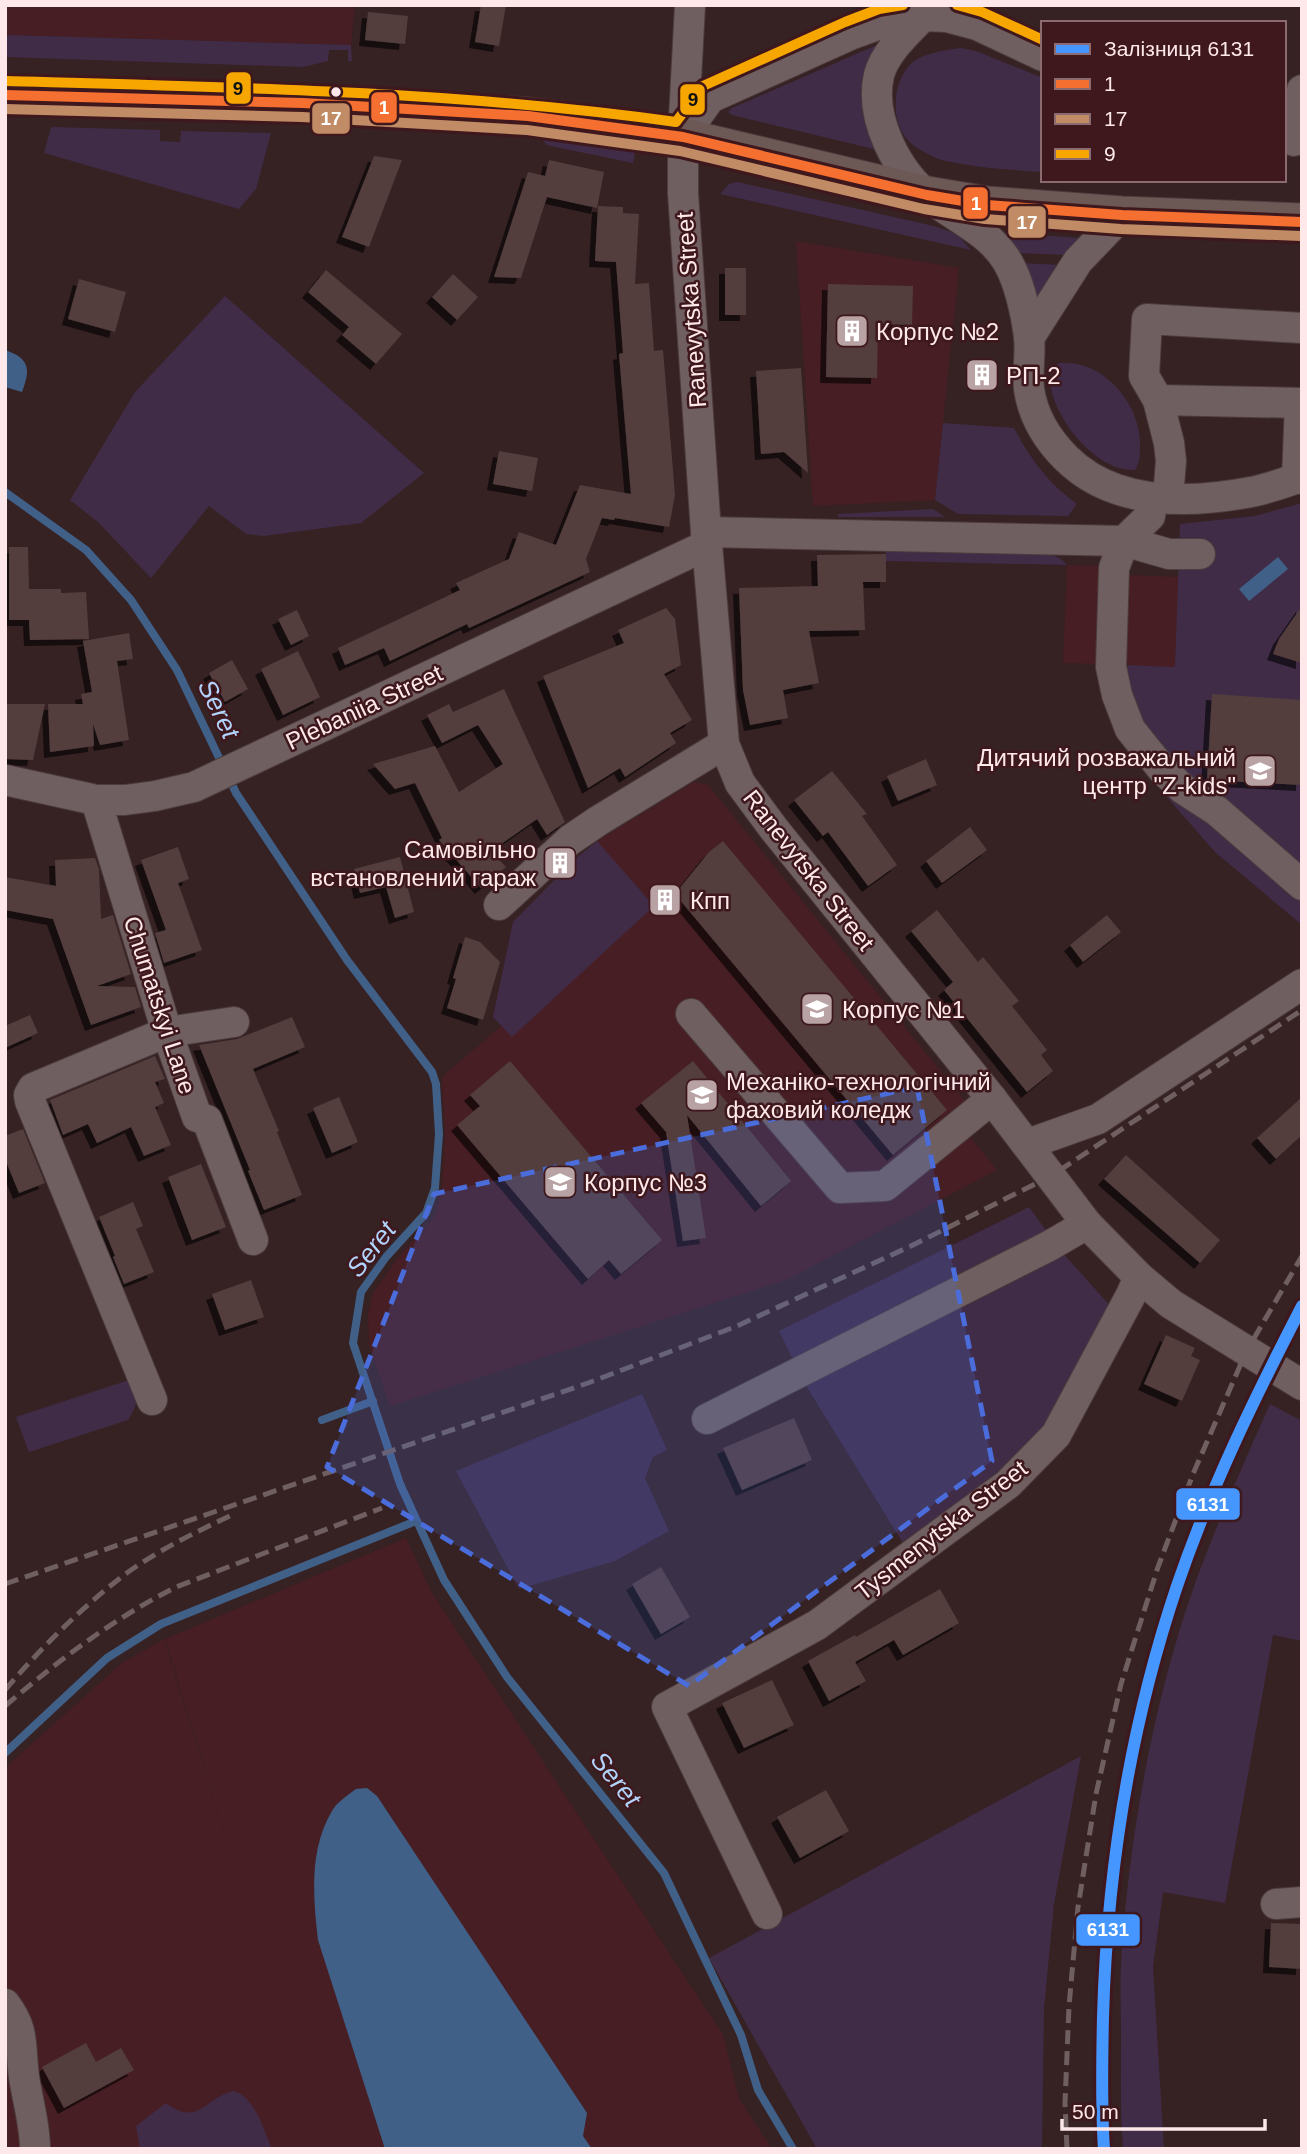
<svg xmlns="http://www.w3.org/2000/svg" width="1307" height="2154" font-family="Arial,sans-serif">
<defs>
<filter id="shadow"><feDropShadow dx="-6" dy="6" stdDeviation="0" flood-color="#0009"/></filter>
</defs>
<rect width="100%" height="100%" fill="#362123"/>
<!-- built -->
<g fill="#471e23">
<path d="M 5,5 L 355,5 L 351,45 L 5,35 Z"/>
<path d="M 796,241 L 959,268 L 935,500 L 813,506 Z"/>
<path d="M 1067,565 L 1102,566 L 1098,664 L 1063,663 Z"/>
<path d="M 1126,575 L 1179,577 L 1175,667 L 1123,665 Z"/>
<path d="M 694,782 L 708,785 L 969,1106 L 954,1117 L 997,1170 L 786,1280 L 390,1406 L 369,1345 L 368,1315 L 373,1293 L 398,1258 L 434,1217 L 442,1188 L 445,1134 L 442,1077 L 501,1026 L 493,1017 L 513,922 L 574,860 L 597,841 Z"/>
<path d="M 406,1538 L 432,1593 L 723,2035 L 739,2099 L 772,2149 L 5,2149 L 5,1768 L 122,1663 L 164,1639 L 248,1909 L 165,1639 Z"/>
</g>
<!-- green -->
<g fill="#412c48">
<path d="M 7,35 L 351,45 L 352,61 L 348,61 L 348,50 L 329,50 L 328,61 L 303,67 L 5,57 Z"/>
<path d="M 879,44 L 878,150 L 732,115 L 728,112 L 732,108 Z"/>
<path d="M 960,48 L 976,51 L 1043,78 L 1043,172 C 1015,170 989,169 962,164 C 953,162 943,161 936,158 C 928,154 919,150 912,144 C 889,126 891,80 913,62 C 924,53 947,50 960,48 Z"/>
<path d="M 51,127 L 160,130 L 160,141 L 180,142 L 181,131 L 271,133 L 256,189 L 239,209 L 44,153 Z"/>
<path d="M 546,137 L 635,152 L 633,163 L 546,145 L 543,139 Z"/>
<path d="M 737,182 L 934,226 L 957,234 L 971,250 L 720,194 L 729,184 Z"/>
<path d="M 1001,233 L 1081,238 L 1068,255 L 1014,253 Z"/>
<path d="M 1020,263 L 1061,265 L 1037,302 Z"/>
<path d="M 225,296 L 424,473 L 361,523 L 264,536 L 246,534 L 209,506 L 151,578 L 99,523 L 70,500 L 135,392 Z"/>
<path d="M 1059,363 C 1105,359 1143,407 1140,449 C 1140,457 1139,463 1135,470 C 1097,472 1056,421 1051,387 C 1050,377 1050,368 1059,363 Z"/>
<path d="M 943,423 L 1014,428 C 1030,459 1049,484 1077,504 L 1068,516 L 958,514 L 935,500 Z"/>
<path d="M 1302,503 L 1302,925 L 1215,852 L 1151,779 L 1119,738 L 1098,664 L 1175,667 L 1180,524 L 1255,516 Z"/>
<path d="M 933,509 L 945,517 L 838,517 L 838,514 Z"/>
<path d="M 886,550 L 1044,554 C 1054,555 1060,557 1067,565 L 886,561 Z"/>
<path d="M 597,841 L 654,906 L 512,1037 L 493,1017 L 513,922 L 574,860 Z"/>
<path d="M 1029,1207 L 1062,1252 L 1112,1308 L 1052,1429 L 906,1548 L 805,1384 L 779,1331 Z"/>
<path d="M 132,1379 C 139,1395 138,1405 128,1420 L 29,1452 L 16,1417 Z"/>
<path d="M 642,1394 L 667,1450 L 653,1457 L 645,1478 L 669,1531 L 615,1561 L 519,1589 L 456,1471 Z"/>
<path d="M 1270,1404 L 1302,1421 L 1302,1641 L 1273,1635 L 1225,1903 L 1163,1892 L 1153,1967 L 1164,2149 L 1123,2149 C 1120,2112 1121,2075 1121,2038 C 1121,2013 1120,1988 1121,1964 C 1127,1861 1146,1744 1175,1646 C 1199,1562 1235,1483 1270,1404 Z"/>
<path d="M 1081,1756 L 1054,1904 L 1044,2009 L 1042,2149 L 817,2149 L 709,1958 Z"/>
<path d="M 234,2091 C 255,2097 264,2131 272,2149 L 140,2149 L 136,2126 L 166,2103 C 199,2128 206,2096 234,2091 Z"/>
</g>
<!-- water -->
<g fill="#406088">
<path d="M 5,350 C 31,359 30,370 22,392 L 5,387 Z"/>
<path d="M 1278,557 L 1288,569 L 1249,601 L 1239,589 Z"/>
<path d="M 367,1788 L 377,1796 L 587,2113 L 583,2136 L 592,2149 L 385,2149 L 318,1940 C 313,1897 309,1849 332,1811 C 337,1802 348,1795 356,1789 Z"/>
</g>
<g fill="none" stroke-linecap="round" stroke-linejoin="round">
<!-- stream -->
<g stroke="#406088" stroke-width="8">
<path d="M 5,492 L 86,550 L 131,600 L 177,670 L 223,766"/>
<path d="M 229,778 L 236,793 L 347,960 L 432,1072 L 436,1084 L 439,1134 L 435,1188 L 426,1213 L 386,1257 L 361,1292 L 353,1343 L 400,1484 L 444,1580 L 507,1677 L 664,1873 L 741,2035 L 758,2090 L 793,2149"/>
<path d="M 322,1420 L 373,1401"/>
<path d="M 5,1753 L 107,1658 L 161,1624 L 416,1521"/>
</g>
</g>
<!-- building -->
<g fill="#523e3d" filter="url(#shadow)">
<path d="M 481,5 L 506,5 L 499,46 L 475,42 Z"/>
<path d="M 368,12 L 408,16 L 405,44 L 365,40 Z"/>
<path d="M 374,156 L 402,160 L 369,247 L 342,237 Z"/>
<path d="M 549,160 L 604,172 L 597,208 L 547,197 L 521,278 L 494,277 L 528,172 L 545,176 Z"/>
<path d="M 598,206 L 623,207 L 623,213 L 639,214 L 635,284 L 649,283 L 654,351 L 663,350 L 675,495 L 669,527 L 615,518 L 614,520 L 602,518 L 586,559 L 590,572 L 469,628 L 467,624 L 390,661 L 384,648 L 345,665 L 338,648 L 460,590 L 456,583 L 509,559 L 519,532 L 556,545 L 580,485 L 631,494 L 619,354 L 623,353 L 616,262 L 595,261 Z"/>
<rect x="725" y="268" width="21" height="47"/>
<path d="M 326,270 L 402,334 L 376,364 L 342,335 L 349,327 L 308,292 Z"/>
<path d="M 453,274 L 478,297 L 457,320 L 432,297 Z"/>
<path d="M 79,279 L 126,292 L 115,332 L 68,319 Z"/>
<path d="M 828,284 L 913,286 L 912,325 L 878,324 L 877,378 L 826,377 Z"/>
<path d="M 801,368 L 808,473 L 784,452 L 761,454 L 756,371 Z"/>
<path d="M 499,451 L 538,458 L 532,491 L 493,484 Z"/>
<path d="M 9,547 L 28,547 L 29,589 L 61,589 L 61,593 L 86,592 L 89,639 L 30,640 L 29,620 L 9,620 Z"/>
<path d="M 886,554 L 886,582 L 863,582 L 865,630 L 809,631 L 819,683 L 783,690 L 788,718 L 750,725 L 743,690 L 739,588 L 818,586 L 817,555 Z"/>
<path d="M 1302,606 L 1302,663 L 1273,654 L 1279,639 Z"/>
<path d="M 666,608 L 675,619 L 681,665 L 664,674 L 692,720 L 670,733 L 676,743 L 625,777 L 620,768 L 588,788 L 543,676 L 624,643 L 618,630 Z"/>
<path d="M 297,610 L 309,636 L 291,645 L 278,619 Z"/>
<path d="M 129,633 L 133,659 L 117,661 L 129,740 L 100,745 L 93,724 L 94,746 L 50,752 L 48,704 L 83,704 L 81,694 L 92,692 L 83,641 Z"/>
<path d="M 298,651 L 320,697 L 283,715 L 261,669 Z"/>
<path d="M 232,660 L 248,689 L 225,702 L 209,673 Z"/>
<path d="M 504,689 L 565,822 L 547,835 L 537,819 L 491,851 L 506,867 L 481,888 L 439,840 L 442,838 L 415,783 L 395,789 L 373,764 L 435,746 L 459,792 L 503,764 L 478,725 L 442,743 L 427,715 L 449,704 L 453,712 Z"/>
<path d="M 1212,694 L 1302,700 L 1302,785 L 1207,780 Z"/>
<path d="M 5,704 L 45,704 L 33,760 L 5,759 Z"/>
<path d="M 926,759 L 937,785 L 898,801 L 887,776 Z"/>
<path d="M 832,771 L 867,814 L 862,816 L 897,865 L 868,886 L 828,832 L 823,836 L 794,800 Z"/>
<path d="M 970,827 L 987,850 L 942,883 L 926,861 Z"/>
<path d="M 723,841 L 947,1110 L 893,1155 L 675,894 L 709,852 Z"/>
<path d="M 178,847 L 189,879 L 178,883 L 202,950 L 164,963 L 155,933 L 166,930 L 141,860 Z"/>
<path d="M 400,857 L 414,912 L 395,918 L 386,887 L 360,893 L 354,869 Z"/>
<path d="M 95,858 L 99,869 L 101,919 L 113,915 L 131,974 L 97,986 L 135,987 L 141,1007 L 91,1025 L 53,919 L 5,910 L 5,877 L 56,886 L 55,860 Z"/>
<path d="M 937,910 L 978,962 L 983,957 L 1019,1001 L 1012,1006 L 1047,1050 L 1041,1055 L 1053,1071 L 1027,1092 L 944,990 L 953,982 L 911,931 Z"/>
<path d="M 1107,915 L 1121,932 L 1083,962 L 1070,945 Z"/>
<path d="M 465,937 L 480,942 L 500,962 L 483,1020 L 447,1008 L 456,979 L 453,978 Z"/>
<path d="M 30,1015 L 38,1033 L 5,1048 L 5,1026 Z"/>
<path d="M 292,1017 L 305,1047 L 253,1069 L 279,1131 L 277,1132 L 302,1195 L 264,1210 L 248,1171 L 250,1170 L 199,1045 L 237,1039 Z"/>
<path d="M 155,1056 L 165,1079 L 155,1082 L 164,1103 L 155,1107 L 171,1145 L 144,1156 L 131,1127 L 97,1143 L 88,1124 L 63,1135 L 50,1100 Z"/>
<path d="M 510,1061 L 662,1240 L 621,1274 L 609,1260 L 588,1279 L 457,1125 L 480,1106 L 470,1095 Z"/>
<path d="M 693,1061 L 791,1181 L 761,1206 L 687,1115 L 706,1238 L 683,1241 L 666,1132 L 641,1103 Z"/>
<path d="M 339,1097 L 358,1142 L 332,1153 L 313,1108 Z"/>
<path d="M 1302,1097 L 1302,1135 L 1276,1159 L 1257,1138 Z"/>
<path d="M 23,1129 L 45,1183 L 19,1193 L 5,1159 L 5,1136 Z"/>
<path d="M 1126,1155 L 1220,1240 L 1200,1263 L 1104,1179 Z"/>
<path d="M 201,1164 L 226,1227 L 192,1240 L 168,1177 Z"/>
<path d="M 133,1202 L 143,1226 L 136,1229 L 154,1272 L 124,1284 L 113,1257 L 115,1256 L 99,1217 Z"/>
<path d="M 251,1280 L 264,1317 L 225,1330 L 212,1294 Z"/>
<path d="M 1166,1335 L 1195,1348 L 1191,1356 L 1200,1360 L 1182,1401 L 1144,1384 Z"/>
<path d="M 794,1418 L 812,1460 L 742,1490 L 723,1448 Z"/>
<path d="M 661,1567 L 690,1617 L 661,1634 L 632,1584 Z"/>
<path d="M 940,1589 L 959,1623 L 903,1655 L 894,1640 L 855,1662 L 866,1681 L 829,1701 L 808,1661 L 855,1635 L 856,1637 Z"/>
<path d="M 772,1680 L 794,1725 L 744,1748 L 722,1703 Z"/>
<path d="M 826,1790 L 849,1831 L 800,1858 L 777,1817 Z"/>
<path d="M 1271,1923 L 1302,1924 L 1302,1969 L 1269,1967 Z"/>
<path d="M 86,2043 L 96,2062 L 121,2048 L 134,2070 L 64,2108 L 42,2067 Z"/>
</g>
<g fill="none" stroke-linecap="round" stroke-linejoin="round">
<defs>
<g id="minor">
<path d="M 690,5 L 683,137 L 683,193 L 706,532 L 724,744 L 740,783 L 774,829 L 992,1099 L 1087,1224 L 1139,1277 L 1171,1304 L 1302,1385"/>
<path d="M 923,16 C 907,33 885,52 879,75 C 869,118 897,171 929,197 C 954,217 990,232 1007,261 C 1019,281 1026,313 1029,336 C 1031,354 1027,372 1029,389 C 1033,416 1047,439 1066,458 C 1114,506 1188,504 1251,492 C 1268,489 1285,482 1302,477"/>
<path d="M 683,136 L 710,98 L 850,35 L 883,23 L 923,16 L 947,17 L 977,25 L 1043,56"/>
<path d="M 1294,141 L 1302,90"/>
<path d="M 1029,338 L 1078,261 L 1122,215"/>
<path d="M 1158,400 L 1302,403"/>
<path d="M 1297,479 L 1300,403"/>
<path d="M 1153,498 L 1150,516 L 1124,541 L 1114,568 L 1111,667 L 1117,695 L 1130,729 L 1162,769 L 1183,789 L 1217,811 L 1302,885"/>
<path d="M 1168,498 L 1171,461 L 1169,443 L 1158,400 L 1144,376 L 1147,319 L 1302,328"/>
<path d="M 706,532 L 1124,541 L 1169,554 L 1200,554"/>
<path d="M 5,780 L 96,800 L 125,800 L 155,796 L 194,787 L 707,545"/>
<path d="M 96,800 L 167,1032 L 197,1117 L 207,1120 L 253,1240"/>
<path d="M 499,905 L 570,840 L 598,821 L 724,744"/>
<path d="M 691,1014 L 840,1188 L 885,1186 L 992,1099"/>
<path d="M 1028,1144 L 1098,1119 L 1302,984"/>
<path d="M 152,1400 L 30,1101 L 29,1095 L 33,1088 L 167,1032 L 234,1022"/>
<path d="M 707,1419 L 1049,1246 L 1087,1224"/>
<path d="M 1276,1904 L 1302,1902"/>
<path d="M 767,1914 L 667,1707 L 817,1625 L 1008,1484 L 1056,1435 L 1131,1295 L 1139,1277"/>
<path d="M 5,2004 C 27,2032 19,2051 25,2083 C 29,2106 35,2126 35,2149"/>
</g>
<path id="major" d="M 5,95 L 303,103 L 528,116 L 580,122 L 683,137 L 927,195 L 987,205 L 1122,215 L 1302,222"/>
</defs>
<!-- minor casing -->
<use href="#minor" stroke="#4d3c3d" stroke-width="32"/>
<!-- major casing -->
<use href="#major" stroke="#4d3c3d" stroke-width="39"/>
<!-- minor -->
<use href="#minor" stroke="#705f60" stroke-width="30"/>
<!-- major -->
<use href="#major" stroke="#6c5956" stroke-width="37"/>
<!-- rail -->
<g stroke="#6f5f60" stroke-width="5" stroke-dasharray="14 7" stroke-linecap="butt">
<path d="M 5,1584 L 588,1383 L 737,1326 L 911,1246 L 1051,1176 L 1302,1010"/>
<path d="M 5,1690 C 41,1648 80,1609 124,1575 C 158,1550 198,1531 236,1513"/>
<path d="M 5,1706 C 59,1660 113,1619 176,1587 L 382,1508"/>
<path d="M 1067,2149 L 1065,2103 L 1069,2006 L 1078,1907 L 1096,1794 L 1121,1684 L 1158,1567 L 1193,1474 L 1246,1352 L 1302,1256"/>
</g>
<defs>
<path id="bus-1" d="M 5,95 L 303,103 L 528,116 L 683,137 L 927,195 L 987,205 L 1122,215 L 1302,222"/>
<path id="bus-2" d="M 5,109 L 302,117 L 527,130 L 680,151 L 924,209 L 985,219 L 1121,229 L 1301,236"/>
<g id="bus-3">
<path d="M 957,5 L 982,12 L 1043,40"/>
<path d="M 5,81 C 230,87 454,91 676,122 L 703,86 L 845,22 L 879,9 L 903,5"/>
</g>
</defs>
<!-- bus-1 casing -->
<use href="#bus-1" stroke="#3f181d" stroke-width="16"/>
<!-- bus-2 casing -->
<use href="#bus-2" stroke="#3f181d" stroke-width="16"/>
<!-- bus-3 casing -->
<use href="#bus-3" stroke="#3f181d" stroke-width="16"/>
<!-- bus-1 -->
<use href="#bus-1" stroke="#f46f30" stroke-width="10"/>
<!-- bus-2 -->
<use href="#bus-2" stroke="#c18c65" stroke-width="10"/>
<!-- bus-3 -->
<use href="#bus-3" stroke="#f7a600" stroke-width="10"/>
<defs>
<path id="rail-1" d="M 1104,2149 C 1101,2105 1102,2061 1103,2017 C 1107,1870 1130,1726 1177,1586 C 1210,1489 1255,1397 1302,1306"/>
</defs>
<!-- rail-1 casing -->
<use href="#rail-1" stroke="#3f181d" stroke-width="18"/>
<!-- rail-1 -->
<use href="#rail-1" stroke="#4696ff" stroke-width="12"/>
</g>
<!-- marked area -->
<path fill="#4a6ddb" fill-opacity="0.2" stroke="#4a6ddb" stroke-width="5" stroke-dasharray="14 9" stroke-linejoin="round" d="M 917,1087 L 992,1461 L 689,1686 L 327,1467 L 434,1194 Z"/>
<!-- icons -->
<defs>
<symbol id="building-square" viewBox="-11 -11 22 22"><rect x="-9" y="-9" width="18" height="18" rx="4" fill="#b8a2a4" stroke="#3f181d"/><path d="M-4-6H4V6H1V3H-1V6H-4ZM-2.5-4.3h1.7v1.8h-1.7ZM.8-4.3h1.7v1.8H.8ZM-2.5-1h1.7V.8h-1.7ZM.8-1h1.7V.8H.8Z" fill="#fff"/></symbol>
<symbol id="school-square" viewBox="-11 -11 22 22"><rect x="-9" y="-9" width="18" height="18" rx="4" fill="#b8a2a4" stroke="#3f181d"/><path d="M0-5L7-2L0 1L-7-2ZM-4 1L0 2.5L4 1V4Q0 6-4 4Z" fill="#fff"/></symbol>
<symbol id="university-square" viewBox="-11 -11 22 22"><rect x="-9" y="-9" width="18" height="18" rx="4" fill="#b8a2a4" stroke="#3f181d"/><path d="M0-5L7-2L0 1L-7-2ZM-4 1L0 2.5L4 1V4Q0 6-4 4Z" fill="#fff"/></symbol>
</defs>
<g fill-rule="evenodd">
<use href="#building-square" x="833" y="312" width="38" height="38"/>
<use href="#building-square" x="963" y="356" width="38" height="38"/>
<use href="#school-square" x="1241" y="752" width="38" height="38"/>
<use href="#building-square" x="541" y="844" width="38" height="38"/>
<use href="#building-square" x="646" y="881" width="38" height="38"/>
<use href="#university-square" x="798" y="990" width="38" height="38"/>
<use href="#university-square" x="683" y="1076" width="38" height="38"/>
<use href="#university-square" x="541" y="1163" width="38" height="38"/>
</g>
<!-- markers -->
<circle fill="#fee8e9" stroke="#3f181d" stroke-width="2.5" cx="336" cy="92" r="6"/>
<g text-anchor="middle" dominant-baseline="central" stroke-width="5" stroke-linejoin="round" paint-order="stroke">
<!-- street labels -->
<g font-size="24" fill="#fee8e9" stroke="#3f181d">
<text transform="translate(691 310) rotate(-94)">Ranevytska Street</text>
<text transform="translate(364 707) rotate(-25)">Plebaniia Street</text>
<text transform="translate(809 870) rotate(52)">Ranevytska Street</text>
<text transform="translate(160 1005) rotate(72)">Chumatskyi Lane</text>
<text transform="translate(941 1530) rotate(-38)">Tysmenytska Street</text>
</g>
<!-- poi labels -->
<g font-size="24" fill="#fee8e9" stroke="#3f181d" text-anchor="start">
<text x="876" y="331">Корпус №2</text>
<text x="1006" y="375">РП-2</text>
<text x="1236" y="757" text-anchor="end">Дитячий розважальний<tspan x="1236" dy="28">центр "Z-kids"</tspan></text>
<text x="536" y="849" text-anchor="end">Самовільно<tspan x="536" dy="28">встановлений гараж</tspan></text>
<text x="690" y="900">Кпп</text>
<text x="842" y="1009">Корпус №1</text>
<text x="726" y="1081">Механіко-технологічний<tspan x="726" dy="28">фаховий коледж</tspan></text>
<text x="584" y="1182">Корпус №3</text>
</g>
<!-- water labels -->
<g font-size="26" font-style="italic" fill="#b2d3fc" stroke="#3f181d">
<text transform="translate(219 709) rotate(64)">Seret</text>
<text transform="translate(371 1249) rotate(-52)">Seret</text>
<text transform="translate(616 1779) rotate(51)">Seret</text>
</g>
</g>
<g stroke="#3f181d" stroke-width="2.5">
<rect x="225" y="71" width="27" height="34" rx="7" fill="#f7a600"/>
<rect x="679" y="83" width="27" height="33" rx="7" fill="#f7a600"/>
<rect x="370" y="91" width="28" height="33" rx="7" fill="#f46f30"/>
<rect x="311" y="102" width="40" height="33" rx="7" fill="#c18c65"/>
<rect x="962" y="186" width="27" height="34" rx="7" fill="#f46f30"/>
<rect x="1007" y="205" width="40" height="34" rx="7" fill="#c18c65"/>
<rect x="1175" y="1487" width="66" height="34" rx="7" fill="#4696ff"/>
<rect x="1075" y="1913" width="66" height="34" rx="7" fill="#4696ff"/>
</g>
<g font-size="19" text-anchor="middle" font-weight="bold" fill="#fff">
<text x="384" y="114">1</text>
<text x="331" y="125">17</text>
<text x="976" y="210">1</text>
<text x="1027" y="229">17</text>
<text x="1208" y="1511">6131</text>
<text x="1108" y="1936">6131</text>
</g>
<g font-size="19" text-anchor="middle" font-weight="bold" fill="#111">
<text x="238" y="95">9</text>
<text x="693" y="106">9</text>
</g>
<!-- border -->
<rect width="1307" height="2154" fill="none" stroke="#fee8e9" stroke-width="14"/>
<!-- legend -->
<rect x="1041" y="21" width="245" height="161" fill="#3f181d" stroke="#8b6b6f" stroke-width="2"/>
<rect x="1055" y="44" width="35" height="10" fill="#4696ff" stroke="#8b6b6f" stroke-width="2"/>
<text x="1104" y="56" font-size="21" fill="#fee8e9">Залізниця 6131</text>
<rect x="1055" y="79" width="35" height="10" fill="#f46f30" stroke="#8b6b6f" stroke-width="2"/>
<text x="1104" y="91" font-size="21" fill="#fee8e9">1</text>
<rect x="1055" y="114" width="35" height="10" fill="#c18c65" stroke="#8b6b6f" stroke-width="2"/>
<text x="1104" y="126" font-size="21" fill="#fee8e9">17</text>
<rect x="1055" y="149" width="35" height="10" fill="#f7a600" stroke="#8b6b6f" stroke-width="2"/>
<text x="1104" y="161" font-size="21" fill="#fee8e9">9</text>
<!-- scale -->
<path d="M1062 2119v10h203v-10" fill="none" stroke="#fee8e9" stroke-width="3.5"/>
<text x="1072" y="2119" font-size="21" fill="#fee8e9" stroke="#3f181d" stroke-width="5" paint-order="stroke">50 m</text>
</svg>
